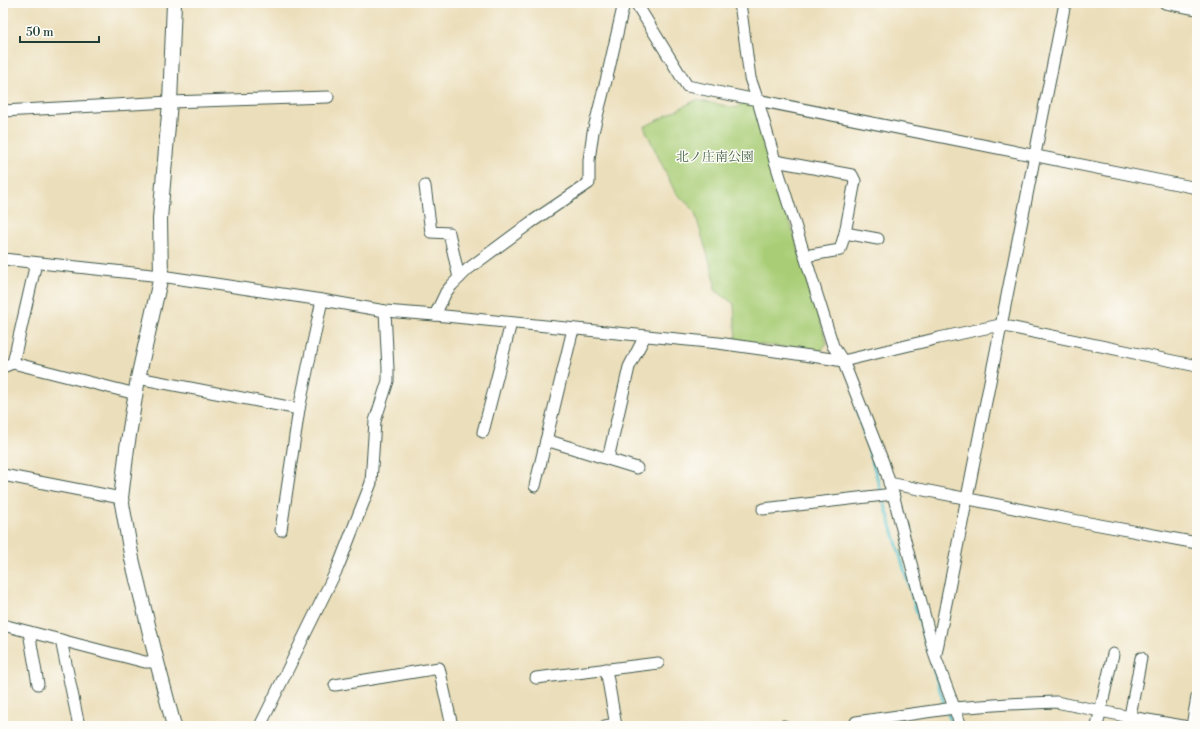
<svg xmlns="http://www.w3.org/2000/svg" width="1200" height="729" font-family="'Libre Bodoni','Noto Serif JP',serif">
<rect width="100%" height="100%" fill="#fdfcf7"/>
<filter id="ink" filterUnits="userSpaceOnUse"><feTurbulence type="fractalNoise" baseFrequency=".025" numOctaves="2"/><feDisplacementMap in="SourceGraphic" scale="8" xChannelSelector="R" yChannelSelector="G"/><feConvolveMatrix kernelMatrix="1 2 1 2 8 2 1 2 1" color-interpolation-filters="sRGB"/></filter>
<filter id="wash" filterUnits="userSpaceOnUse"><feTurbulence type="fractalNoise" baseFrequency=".012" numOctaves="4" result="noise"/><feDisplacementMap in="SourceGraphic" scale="16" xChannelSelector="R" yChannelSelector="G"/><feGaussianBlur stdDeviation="0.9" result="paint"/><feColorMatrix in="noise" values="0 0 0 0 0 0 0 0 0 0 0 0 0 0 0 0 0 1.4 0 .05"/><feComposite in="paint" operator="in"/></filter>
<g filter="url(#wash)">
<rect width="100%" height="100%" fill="#ebdeba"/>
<!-- green -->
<path fill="#a9cd76" stroke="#648555" d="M 696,100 L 737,108 L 743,101 L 754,104 L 827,343 L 821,351 L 736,342 L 734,304 L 715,290 L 714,277 L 695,213 L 692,208 L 675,192 L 644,127 Z"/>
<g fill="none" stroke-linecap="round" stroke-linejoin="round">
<!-- stream -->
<g stroke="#56c3cc" stroke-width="3">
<path d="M 857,410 L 928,650"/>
<path d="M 931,662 L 945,706"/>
<path d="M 947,711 L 952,726"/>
</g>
</g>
</g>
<g filter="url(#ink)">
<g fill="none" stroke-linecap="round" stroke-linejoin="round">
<defs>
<g id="minor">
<path d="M 636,3 L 687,86 L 1197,188"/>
<path d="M 740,3 L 750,78 L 758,101 L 775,161 L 833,346 L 843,361 L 883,462 L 893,494 L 935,656 L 961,726"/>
<path d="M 1165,3 L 1197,9"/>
<path d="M 3,111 L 170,102 L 328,97"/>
<path d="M 775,161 L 852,175 L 855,181 L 845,233 L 840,250 L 805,256"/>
<path d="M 425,186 L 431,232 L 449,233 L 459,278"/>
<path d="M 845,233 L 878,239"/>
<path d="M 3,259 L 161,276 L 322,300 L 385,311 L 435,315 L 718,343 L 832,359 L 843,361 L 939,338 L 1000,325 L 1197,366"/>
<path d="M 435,315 L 446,292 L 452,285 L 468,269 L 530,223 L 589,183 L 589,160 L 593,132 L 608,73 L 624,3"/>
<path d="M 13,363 L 36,263"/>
<path d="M 3,367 L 13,363 L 136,394"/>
<path d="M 138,378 L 299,409"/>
<path d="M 483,432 L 511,323"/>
<path d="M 546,440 L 637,468"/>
<path d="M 608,459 L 629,367 L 645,336"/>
<path d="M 3,475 L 121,498"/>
<path d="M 889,483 L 1078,521 L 1197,543"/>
<path d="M 535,486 L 573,329"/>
<path d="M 763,509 L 893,494"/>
<path d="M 281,530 L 299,409 L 322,300"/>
<path d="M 3,625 L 145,662 L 157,662"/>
<path d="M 29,632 L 38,684"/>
<path d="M 61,640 L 79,726"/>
<path d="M 936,654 L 1065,3"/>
<path d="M 606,669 L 616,726"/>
<path d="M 536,678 L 658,663"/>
<path d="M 335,685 L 439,668 L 452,726"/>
<path d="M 856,722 L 954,708 L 1008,704 L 1056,702 L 1130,717 L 1183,726"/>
<path d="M 260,726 L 338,567 L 371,483 L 375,421 L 388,381 L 388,369 L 385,311"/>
<path d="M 605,726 L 616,724"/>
<path d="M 783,726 L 784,726"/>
<path d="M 1097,726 L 1113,654"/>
<path d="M 1128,726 L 1141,658"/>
<path d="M 1192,726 L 1197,697"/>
</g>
<path id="tertiary" d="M 174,726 L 157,662 L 132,559 L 121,498 L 127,448 L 138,378 L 161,276 L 160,219 L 170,102 L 174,3"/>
</defs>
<!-- minor casing -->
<use href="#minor" stroke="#3e5548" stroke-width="13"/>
<!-- tertiary casing -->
<use href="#tertiary" stroke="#3e5548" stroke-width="16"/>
<!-- minor -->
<use href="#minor" stroke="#fff" stroke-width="11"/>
<!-- tertiary -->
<use href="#tertiary" stroke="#fff" stroke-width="14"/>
</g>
</g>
<g text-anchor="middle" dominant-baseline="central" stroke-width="3" stroke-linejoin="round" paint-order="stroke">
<!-- park labels -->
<g font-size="13" fill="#426144" stroke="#fdfcf7">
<text x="715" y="157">北ノ庄南公園</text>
</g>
</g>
<!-- margin -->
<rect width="1200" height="729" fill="none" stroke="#fdfcf7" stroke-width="16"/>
<!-- scale -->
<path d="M20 36v6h79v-6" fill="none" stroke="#1f3d34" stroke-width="2"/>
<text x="26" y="36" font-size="12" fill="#1f3d34" stroke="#fdfcf7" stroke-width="3" paint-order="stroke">50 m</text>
</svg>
